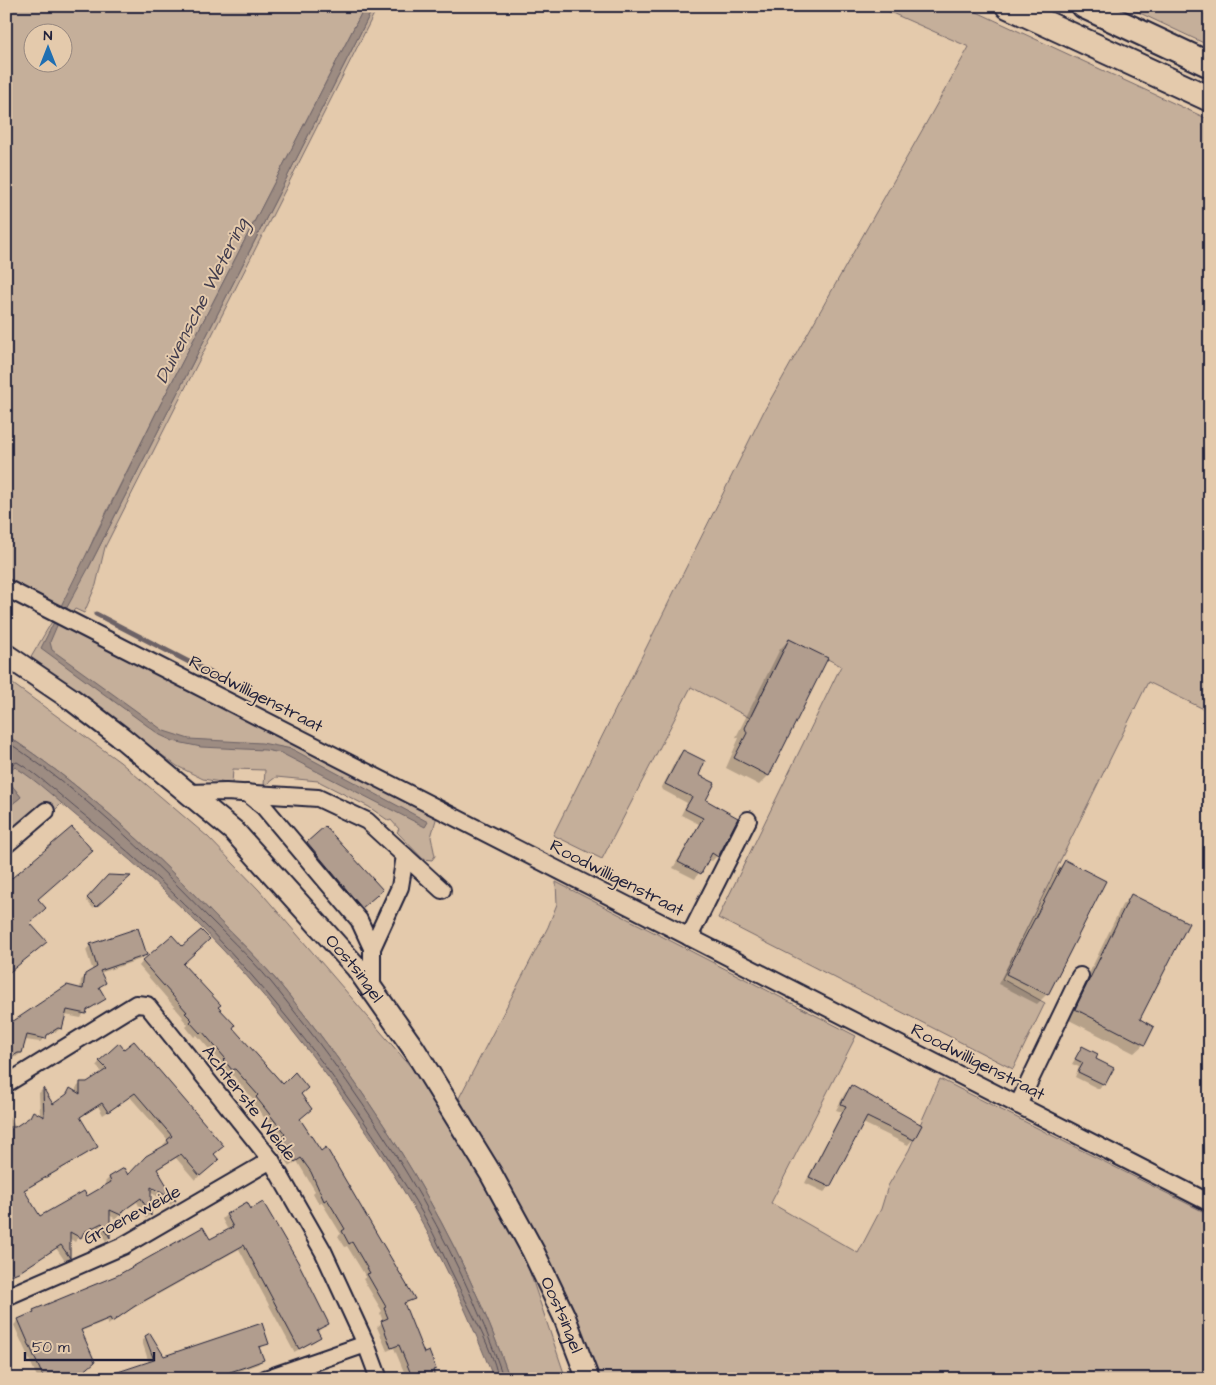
<svg xmlns="http://www.w3.org/2000/svg" width="1216" height="1385" font-family="'Architects Daughter',sans-serif">
<rect width="100%" height="100%" fill="#e4caac"/>
<filter id="ink" filterUnits="userSpaceOnUse"><feTurbulence type="fractalNoise" baseFrequency=".02" numOctaves="2"/><feDisplacementMap in="SourceGraphic" scale="10" xChannelSelector="R" yChannelSelector="G"/><feConvolveMatrix kernelMatrix="1 2 1 2 8 2 1 2 1" color-interpolation-filters="sRGB"/></filter>
<g filter="url(#ink)">
<!-- green -->
<g fill="#c5af9a" stroke="#74686a" fill-rule="evenodd">
<path d="M 6,6 L 365,6 L 156,413 L 96,533 L 78,575 L 88,569 L 374,6 L 378,6 L 105,547 L 96,585 L 84,613 L 75,609 L 70,615 L 6,581 ZM 32,32 L 62,32 L 62,62 L 32,62 Z"/>
<path d="M 876,6 L 964,6 L 1210,120 L 1210,712 L 1148,682 L 1002,979 L 1045,1003 L 1013,1069 L 718,918 L 841,666 L 789,639 L 750,718 L 691,687 L 602,859 L 553,835 L 764,411 L 969,47 Z"/>
<path d="M 1125,6 L 1210,6 L 1210,46 Z"/>
<path d="M 54,618 L 437,816 L 431,837 L 435,856 L 432,860 L 423,859 L 397,832 L 399,829 L 391,820 L 389,821 L 369,807 L 318,781 L 276,777 L 264,786 L 265,770 L 233,769 L 232,784 L 203,779 L 177,766 L 30,659 Z"/>
<path d="M 6,679 L 120,762 L 208,837 L 259,890 L 423,1081 L 500,1209 L 525,1258 L 566,1379 L 510,1379 C 460,1235 379,1105 283,988 C 261,961 235,937 211,912 C 149,847 81,784 6,735 Z"/>
<path d="M 15,767 L 38,781 L 62,803 L 53,812 L 41,803 L 6,834 L 6,809 L 21,797 L 6,778 L 6,774 Z"/>
<path d="M 556,882 L 856,1036 L 771,1203 L 858,1253 L 881,1209 L 888,1186 L 909,1150 L 940,1079 L 1210,1215 L 1210,1379 L 600,1379 L 551,1265 L 459,1098 L 548,927 L 557,904 Z"/>
</g>
<!-- water -->
<g fill="#9d8c82" stroke="#6c6266">
<path d="M 365,6 L 374,6 L 88,569 L 65,611 L 60,608 L 156,413 Z"/>
<path d="M 55,620 L 59,621 L 50,642 L 52,650 L 164,731 L 189,739 L 262,743 L 292,749 L 428,822 L 425,827 L 281,753 L 265,750 L 201,747 L 173,741 L 160,735 L 41,648 Z"/>
<path d="M 6,735 C 81,784 149,847 211,912 C 235,937 261,961 283,988 C 379,1105 460,1235 510,1379 L 494,1379 C 472,1324 448,1268 419,1217 C 333,1067 217,925 80,819 C 58,801 39,782 15,767 L 6,774 Z"/>
<path d="M 6,778 L 21,797 L 6,809 Z"/>
</g>
<!-- shadow -->
<g fill="#0003" fill-rule="evenodd">
<path d="M 789,640 L 768,776 L 759,785 L 726,768 L 739,738 L 736,737 L 780,649 Z"/>
<path d="M 683,751 L 697,775 L 717,856 L 712,861 L 707,859 L 695,879 L 673,868 L 699,824 L 681,815 L 687,803 L 661,789 L 678,756 Z"/>
<path d="M 325,828 L 381,890 L 358,911 L 304,847 Z"/>
<path d="M 1065,861 L 1105,882 L 1047,994 L 1037,1004 L 998,984 L 1056,871 Z"/>
<path d="M 109,876 L 128,878 L 93,908 L 86,900 Z"/>
<path d="M 1132,895 L 1138,1020 L 1144,1044 L 1134,1053 L 1067,1019 L 1122,905 Z"/>
<path d="M 137,930 L 145,955 L 141,959 L 100,973 L 105,983 L 98,988 L 104,998 L 100,1003 L 85,1011 L 81,1018 L 65,1015 L 61,1028 L 56,1032 L 52,1032 L 40,1042 L 25,1040 L 21,1053 L 16,1057 L 12,1056 L 6,1060 L 6,1026 L 80,989 L 81,980 L 93,971 L 86,950 L 90,945 Z"/>
<path d="M 143,961 L 181,964 L 231,1028 L 283,1086 L 300,1094 L 298,1120 L 413,1299 L 404,1305 L 424,1355 L 429,1353 L 437,1379 L 407,1379 L 394,1348 L 387,1351 L 377,1327 L 383,1322 L 380,1313 L 382,1311 L 363,1279 L 366,1277 L 347,1246 L 345,1247 L 338,1236 L 341,1234 L 322,1203 L 319,1204 L 313,1193 L 315,1191 L 297,1161 L 290,1166 L 275,1144 L 281,1139 L 252,1102 L 254,1100 L 230,1072 L 227,1074 L 223,1069 L 219,1065 L 221,1063 L 197,1035 L 194,1037 L 186,1027 L 188,1025 L 182,1018 L 183,1017 L 139,966 Z"/>
<path d="M 1082,1047 L 1094,1059 L 1112,1068 L 1099,1089 L 1075,1077 L 1079,1067 L 1072,1064 Z"/>
<path d="M 100,1061 L 212,1155 L 213,1164 L 195,1180 L 176,1158 L 156,1170 L 174,1201 L 171,1205 L 150,1192 L 150,1215 L 146,1219 L 137,1202 L 122,1212 L 116,1219 L 109,1215 L 109,1238 L 106,1241 L 97,1226 L 81,1235 L 75,1242 L 69,1238 L 69,1258 L 65,1261 L 56,1248 L 6,1279 L 6,1112 L 16,1128 L 28,1120 L 34,1113 L 40,1116 L 39,1093 L 42,1090 L 52,1106 L 64,1098 L 70,1090 L 76,1094 L 76,1088 L 81,1083 L 87,1083 L 103,1073 L 96,1066 ZM 130,1097 L 168,1140 L 163,1145 L 165,1147 L 128,1177 L 124,1170 L 109,1178 L 105,1182 L 107,1186 L 86,1198 L 40,1217 L 23,1191 L 92,1151 L 79,1118 L 98,1106 L 103,1115 ZM 146,1182 L 165,1194 L 165,1197 L 145,1184 Z"/>
<path d="M 851,1087 L 913,1139 L 908,1145 L 863,1123 L 829,1187 L 824,1192 L 805,1183 L 842,1112 L 836,1110 L 845,1093 Z"/>
<path d="M 247,1203 L 327,1324 L 317,1332 L 319,1337 L 315,1341 L 294,1352 L 239,1249 L 130,1310 L 108,1325 L 106,1321 L 81,1331 L 74,1379 L 38,1379 L 14,1325 L 19,1320 L 34,1312 L 209,1241 L 228,1230 L 222,1219 L 226,1215 Z"/>
<path d="M 146,1337 L 164,1358 L 267,1344 L 258,1349 L 262,1360 L 258,1364 L 216,1379 L 102,1379 L 149,1363 L 142,1341 Z"/>
</g>
<g fill="none" stroke-linecap="round" stroke-linejoin="round">
<!-- shore -->
<g stroke="#534c57" stroke-width="1">
<path d="M 6,741 C 80,790 147,853 208,917 C 232,941 258,965 279,992 C 373,1109 455,1236 504,1379"/>
<path d="M 6,767 L 17,762 C 42,777 61,797 83,814 C 204,911 305,1027 388,1158 C 400,1177 413,1196 424,1216 C 437,1239 447,1264 459,1287 C 470,1310 496,1356 498,1379"/>
</g>
<!-- stream -->
<path stroke="#6c6266" stroke-width="5" d="M 96,614 L 251,694"/>
</g>
<!-- building -->
<g fill="#b19d8e" stroke="#22223b" fill-rule="evenodd">
<path d="M 789,639 L 828,658 L 769,776 L 734,758 L 747,733 L 745,728 Z"/>
<path d="M 683,750 L 705,761 L 699,775 L 715,783 L 706,800 L 738,818 L 718,857 L 712,853 L 701,874 L 678,862 L 703,818 L 685,809 L 692,797 L 665,784 Z"/>
<path d="M 325,826 L 383,890 L 362,908 L 307,842 Z"/>
<path d="M 72,827 L 93,851 L 38,899 L 46,908 L 30,923 L 47,942 L 6,975 L 6,883 Z"/>
<path d="M 1065,860 L 1106,881 L 1048,995 L 1006,974 Z"/>
<path d="M 108,875 L 131,876 L 96,907 L 87,898 Z"/>
<path d="M 1131,894 L 1189,923 L 1140,1019 L 1154,1027 L 1145,1045 L 1075,1009 Z"/>
<path d="M 138,928 L 147,955 L 100,971 L 106,983 L 99,987 L 106,999 L 87,1010 L 86,1014 L 67,1010 L 62,1029 L 58,1028 L 47,1035 L 46,1039 L 27,1035 L 22,1053 L 18,1053 L 6,1060 L 6,1026 L 67,985 L 83,989 L 85,974 L 97,967 L 90,944 Z"/>
<path d="M 201,930 L 210,939 L 183,964 L 221,1005 L 218,1007 L 235,1025 L 233,1028 L 283,1084 L 295,1072 L 308,1088 L 301,1094 L 312,1109 L 300,1119 L 321,1151 L 326,1147 L 415,1299 L 404,1303 L 424,1353 L 429,1351 L 436,1369 L 433,1370 L 435,1379 L 413,1379 L 399,1345 L 391,1348 L 389,1342 L 381,1321 L 388,1318 L 384,1308 L 386,1307 L 367,1274 L 370,1273 L 352,1242 L 349,1244 L 342,1231 L 345,1229 L 327,1199 L 324,1201 L 311,1172 L 301,1158 L 295,1162 L 279,1139 L 285,1134 L 256,1097 L 258,1095 L 235,1069 L 232,1070 L 228,1065 L 223,1060 L 225,1058 L 202,1031 L 200,1033 L 190,1022 L 192,1020 L 185,1013 L 187,1012 L 142,961 L 172,935 L 182,946 Z"/>
<path d="M 134,1041 L 224,1146 L 214,1154 L 219,1160 L 200,1176 L 181,1154 L 157,1169 L 176,1201 L 151,1187 L 151,1216 L 141,1198 L 124,1210 L 121,1215 L 110,1210 L 110,1238 L 102,1223 L 84,1232 L 81,1238 L 70,1232 L 70,1258 L 61,1245 L 21,1271 L 6,1277 L 6,1127 L 15,1127 L 30,1117 L 33,1111 L 44,1117 L 43,1088 L 53,1104 L 67,1094 L 70,1088 L 80,1094 L 80,1082 L 87,1082 L 107,1069 L 99,1061 L 119,1043 L 124,1049 ZM 135,1093 L 172,1136 L 167,1140 L 169,1143 L 146,1156 L 128,1175 L 124,1168 L 109,1177 L 111,1182 L 87,1196 L 84,1191 L 40,1216 L 24,1190 L 98,1147 L 80,1117 L 102,1103 L 108,1112 Z"/>
<path d="M 1082,1046 L 1098,1054 L 1096,1059 L 1114,1068 L 1105,1085 L 1078,1072 L 1083,1063 L 1075,1059 Z"/>
<path d="M 851,1085 L 922,1125 L 914,1140 L 867,1117 L 830,1187 L 809,1177 L 846,1106 L 841,1104 Z"/>
<path d="M 247,1202 L 251,1209 L 263,1202 L 298,1262 L 329,1324 L 317,1330 L 321,1337 L 299,1349 L 244,1245 L 135,1306 L 112,1322 L 110,1318 L 81,1330 L 95,1362 L 75,1379 L 44,1379 L 18,1319 L 34,1312 L 33,1310 L 118,1275 L 203,1227 L 210,1239 L 233,1227 L 226,1214 Z"/>
<path d="M 262,1323 L 269,1344 L 259,1347 L 264,1360 L 248,1366 L 209,1379 L 106,1379 L 106,1376 L 154,1360 L 145,1336 L 150,1333 L 164,1356 Z"/>
</g>
<g fill="none" stroke-linecap="round" stroke-linejoin="round">
<defs>
<g id="minor">
<path d="M 6,588 L 1210,1203"/>
<path d="M 189,793 L 226,792 L 318,798 L 367,821 L 442,890"/>
<path d="M 247,793 L 264,807 L 359,920 L 372,948"/>
<path d="M 6,845 L 46,811"/>
<path d="M 689,937 L 748,820"/>
<path d="M 372,987 L 372,948 L 400,887 L 405,856"/>
<path d="M 6,1084 L 136,1004 L 147,1005 L 271,1160 L 323,1251 L 366,1344 L 379,1379"/>
<path d="M 1018,1105 L 1080,976"/>
<path d="M 6,1297 L 123,1246 L 271,1160"/>
<path d="M 265,1379 L 366,1344"/>
</g>
<g id="major">
<path id="s1" d="M 6,655 L 71,699 L 122,738 L 234,831 L 357,968 L 414,1049 L 491,1174 L 533,1251 L 564,1316 L 588,1379"/>
</g>
<g id="highway">
<path d="M 1008,6 L 1210,99"/>
<path d="M 1084,6 L 1210,65"/>
</g>
</defs>
<!-- minor casing -->
<use href="#minor" stroke="#22223b" stroke-width="20"/>
<!-- major casing -->
<use href="#major" stroke="#22223b" stroke-width="25"/>
<!-- highway casing -->
<use href="#highway" stroke="#22223b" stroke-width="28"/>
<!-- minor -->
<use href="#minor" stroke="#e4caac" stroke-width="16"/>
<!-- major -->
<use href="#major" stroke="#e4caac" stroke-width="21"/>
<!-- highway -->
<use href="#highway" stroke="#e4caac" stroke-width="24"/>
</g>
</g>
<g text-anchor="middle" dominant-baseline="central" stroke-width="4" stroke-linejoin="round" paint-order="stroke">
<!-- street labels -->
<g font-size="18" fill="#22223b" stroke="#e4caac">
<text transform="translate(256 694) rotate(27)">Roodwilligenstraat</text>
<text transform="translate(617 878) rotate(27)">Roodwilligenstraat</text>
<text stroke="none"><textPath href="#s1" startOffset="471">Oostsingel</textPath></text>
<text transform="translate(978 1062) rotate(27)">Roodwilligenstraat</text>
<text transform="translate(249 1103) rotate(52)">Achterste Weide</text>
<text transform="translate(132 1215) rotate(-28)">Groeneweide</text>
<text stroke="none"><textPath href="#s1" startOffset="876">Oostsingel</textPath></text>
</g>
<!-- water labels -->
<g font-size="19" font-style="italic" fill="#413c4d" stroke="#e4caac">
<text transform="translate(202 301) rotate(-63)">Duivensche Wetering</text>
</g>
</g>
<!-- margin -->
<rect width="1216" height="1385" fill="none" stroke="#e4caac" stroke-width="25"/>
<rect x="12" y="12" width="1191" height="1360" fill="none" stroke="#22223b" stroke-width="2" filter="url(#ink)"/>
<!-- north arrow -->
<g transform="translate(48 48)"><circle r="24" fill="#e4caac" stroke="#96877f"/>
<path d="M0-4L9 19L0 12L-9 19Z" fill="#1f6fb2"/>
<text y="-8" font-size="14" font-weight="bold" text-anchor="middle" fill="#22223b">N</text>
</g>
<!-- scale -->
<path d="M25 1352v8h129v-8" fill="none" stroke="#22223b" stroke-width="2.5"/>
<text x="32" y="1352" font-size="15" fill="#22223b" stroke="#e4caac" stroke-width="4" paint-order="stroke">50 m</text>
</svg>
